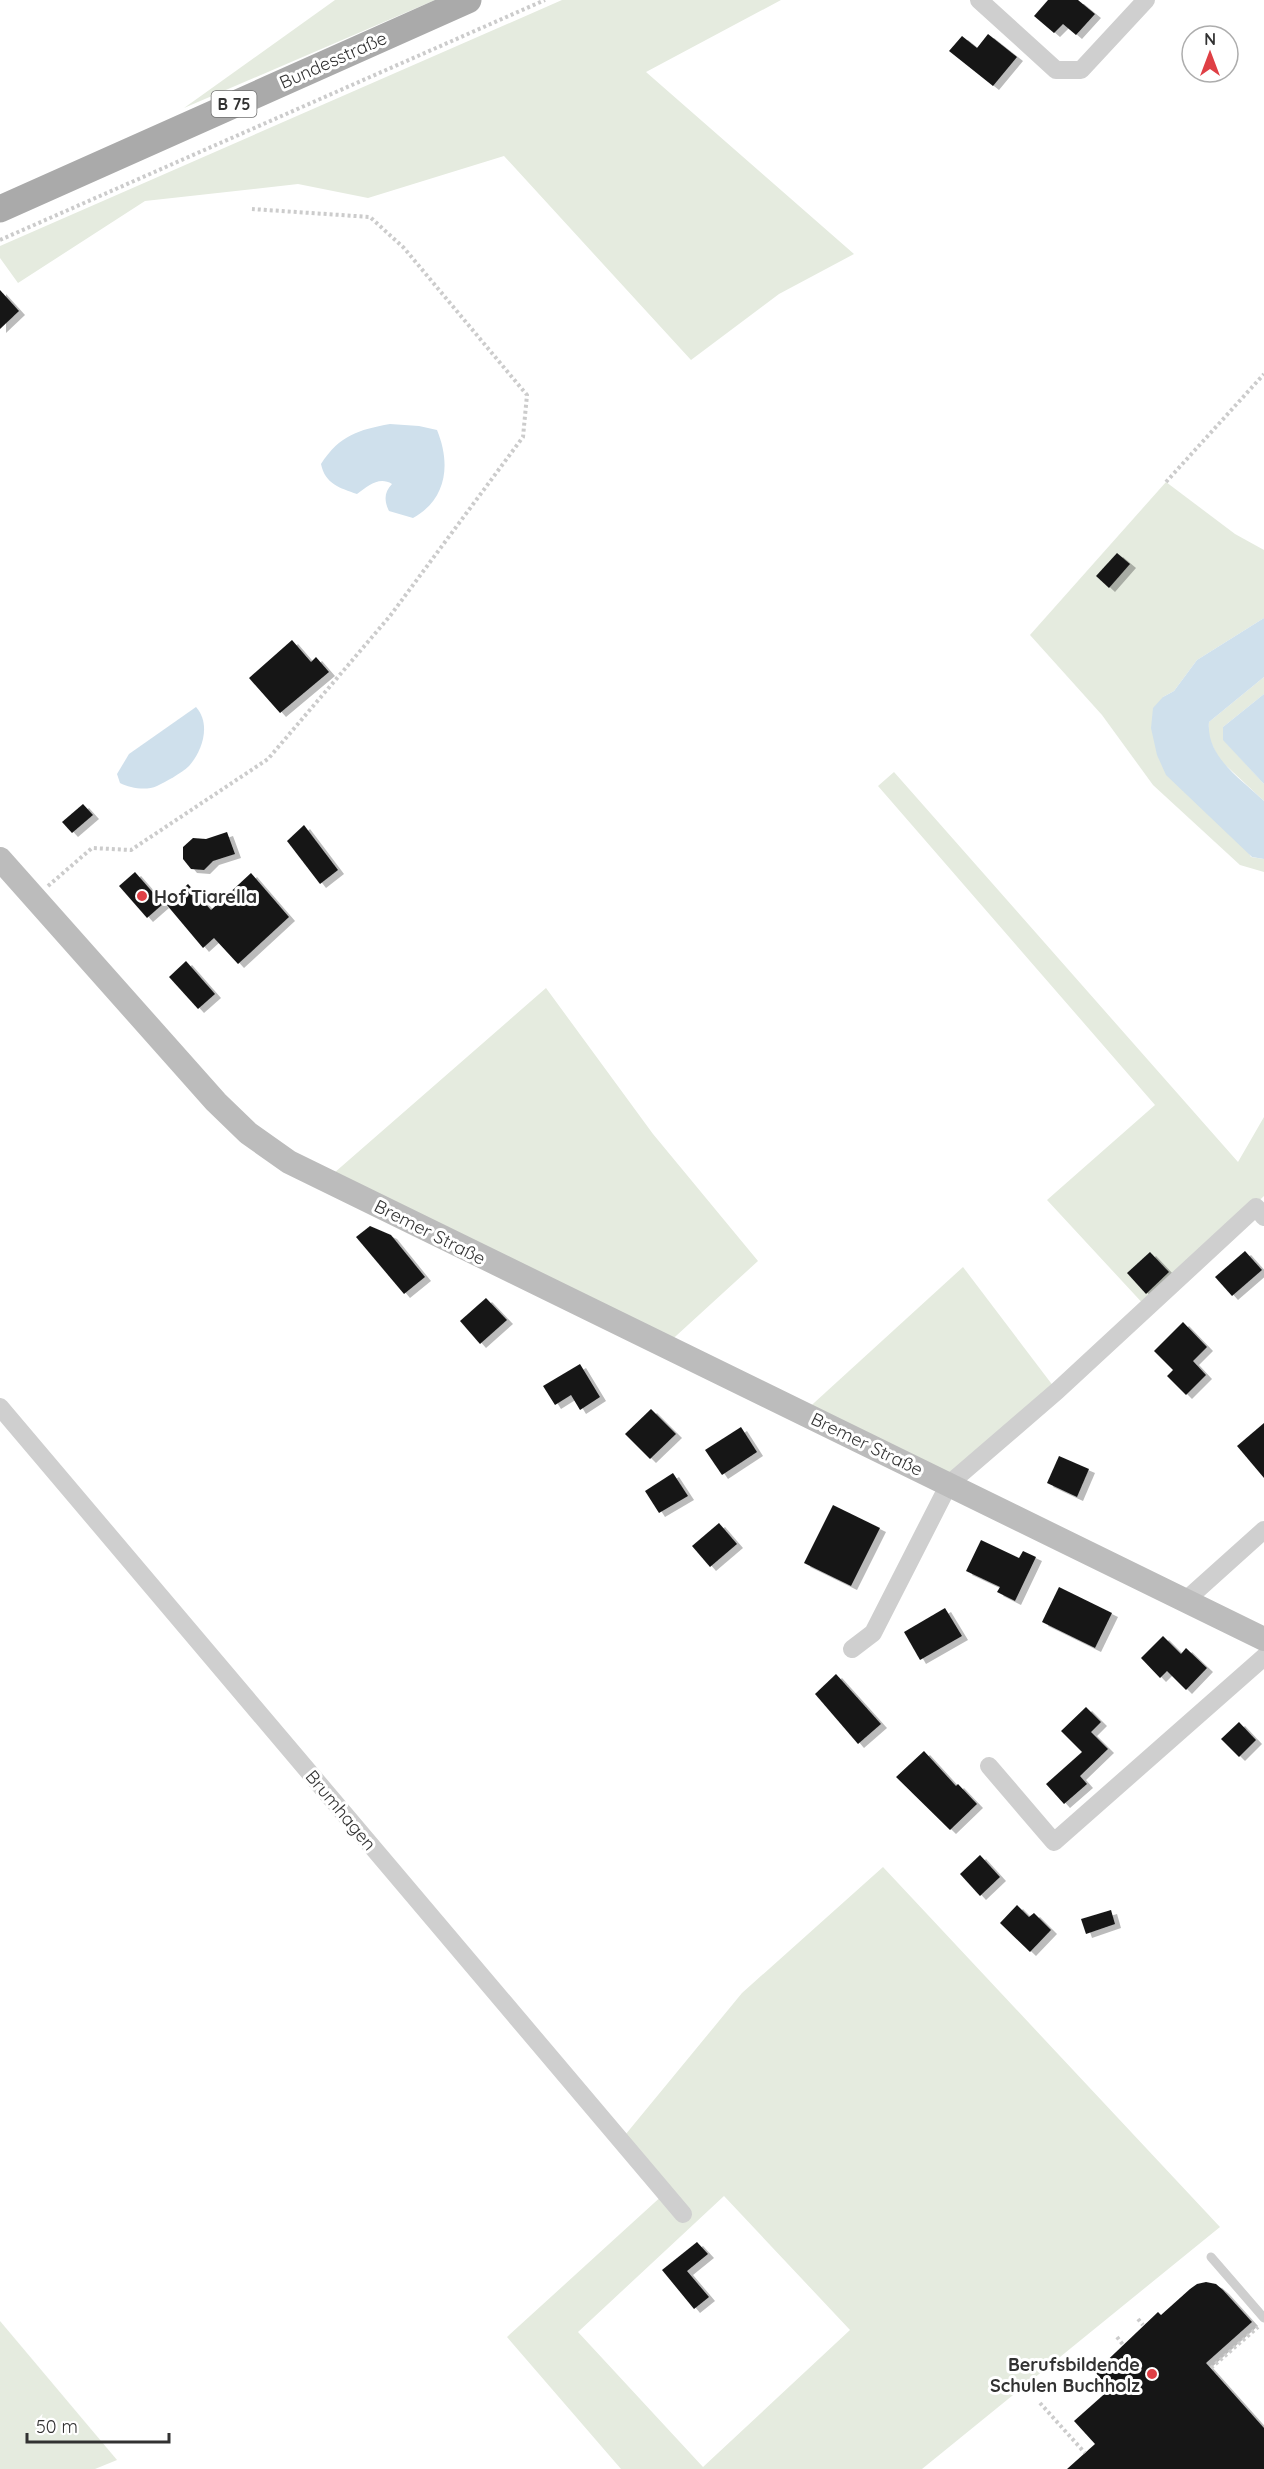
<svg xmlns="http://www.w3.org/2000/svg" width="1264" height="2469" font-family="Quicksand,sans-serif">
<defs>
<filter id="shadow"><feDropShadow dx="6" dy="4" stdDeviation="0" flood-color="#0004"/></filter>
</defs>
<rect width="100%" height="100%" fill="#fff"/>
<!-- green -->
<g fill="#e5ebdf" fill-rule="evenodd">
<path d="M 335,0 L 435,0 L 184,108 Z"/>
<path d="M 562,0 L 781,0 L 646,72 L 854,254 L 779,294 L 691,360 L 504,156 L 368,198 L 298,184 L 145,201 L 18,283 L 0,258 L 0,246 Z"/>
<path d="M 1166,482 L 1235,534 L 1264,550 L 1264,618 L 1197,660 L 1174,691 L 1163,697 L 1251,857 L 1264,859 L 1264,872 L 1240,865 L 1153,785 L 1102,715 L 1030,635 Z"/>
<path d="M 1264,677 L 1264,694 L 1223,727 L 1223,739 L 1264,784 L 1264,801 L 1219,759 L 1208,736 L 1209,722 Z"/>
<path d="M 894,772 L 1238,1162 L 1264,1117 L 1264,1196 L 1147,1308 L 1047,1200 L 1155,1105 L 878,786 Z"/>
<path d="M 546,988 L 653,1134 L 758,1261 L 665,1346 L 326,1180 Z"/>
<path d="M 963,1267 L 1057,1391 L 949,1484 L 803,1413 Z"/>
<path d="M 883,1867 L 1220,2227 L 922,2469 L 621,2469 L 507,2337 L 665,2193 L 621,2140 L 742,1993 ZM 724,2196 L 850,2330 L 703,2467 L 578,2332 Z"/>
<path d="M 0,2321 L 117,2460 L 95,2469 L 0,2469 Z"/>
</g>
<!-- water -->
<g fill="#cfe0ec">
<path d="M 390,424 L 419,426 L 437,430 C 451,464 447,499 413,518 L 389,511 C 384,501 384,492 392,484 C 379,476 368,486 357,494 C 340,488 325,484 321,464 C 340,435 358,430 390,424 Z"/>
<path d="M 1264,618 L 1264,677 L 1209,722 C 1206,757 1241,779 1264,801 L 1264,859 L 1252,857 L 1166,775 L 1157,755 L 1151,728 L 1153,708 L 1163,697 L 1174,691 L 1197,660 Z"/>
<path d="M 1264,694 L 1264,784 L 1223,740 L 1223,727 Z"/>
<path d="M 196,707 C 211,724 203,750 189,766 C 182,773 165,782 157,786 C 146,791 130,788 120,783 L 117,774 L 129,754 Z"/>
</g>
<!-- building -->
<g fill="#191919" filter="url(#shadow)">
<path d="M 1048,0 L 1078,0 L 1095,14 L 1076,35 L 1063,24 L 1054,33 L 1034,16 Z"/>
<path d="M 988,34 L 1017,57 L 993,86 L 949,51 L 962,36 L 977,48 Z"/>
<path d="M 0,290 L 19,311 L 0,329 Z"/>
<path d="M 1117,553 L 1130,564 L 1109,588 L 1096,576 Z"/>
<path d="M 292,640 L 311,662 L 316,657 L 329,672 L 280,713 L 249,678 Z"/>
<path d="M 83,804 L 93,815 L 72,833 L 62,822 Z"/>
<path d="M 304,825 L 338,870 L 320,884 L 287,841 Z"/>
<path d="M 227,832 L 235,854 L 213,861 L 204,870 L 191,869 L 183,859 L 183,847 L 193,838 L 206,839 Z"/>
<path d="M 135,872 L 163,904 L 147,918 L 119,886 Z"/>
<path d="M 251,873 L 289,917 L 238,964 L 214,938 L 203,948 L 166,904 L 188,884 L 211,910 Z"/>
<path d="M 186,961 L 215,994 L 198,1009 L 169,977 Z"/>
<path d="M 370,1226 L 391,1235 L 425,1277 L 404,1294 L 356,1237 Z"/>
<path d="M 1245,1251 L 1262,1270 L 1232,1296 L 1215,1277 Z"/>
<path d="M 1150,1252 L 1169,1272 L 1146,1294 L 1127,1273 Z"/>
<path d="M 486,1298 L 507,1320 L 480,1344 L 460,1321 Z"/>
<path d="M 1183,1322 L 1207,1347 L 1193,1361 L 1206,1375 L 1186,1395 L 1167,1376 L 1173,1370 L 1154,1351 Z"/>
<path d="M 580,1364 L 600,1397 L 580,1410 L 571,1395 L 555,1405 L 543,1386 Z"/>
<path d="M 651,1409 L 676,1434 L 650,1459 L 625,1434 Z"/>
<path d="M 1264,1423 L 1264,1478 L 1237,1446 Z"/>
<path d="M 741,1427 L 757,1452 L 722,1475 L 705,1450 Z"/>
<path d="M 1059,1456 L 1089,1469 L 1077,1497 L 1047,1483 Z"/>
<path d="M 673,1473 L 688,1496 L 659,1513 L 645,1491 Z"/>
<path d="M 833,1505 L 880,1528 L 851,1586 L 804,1563 Z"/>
<path d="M 719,1523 L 737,1544 L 710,1567 L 692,1546 Z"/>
<path d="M 981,1540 L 1019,1558 L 1023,1551 L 1036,1557 L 1015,1601 L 997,1592 L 1000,1587 L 966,1571 Z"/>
<path d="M 1059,1587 L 1112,1613 L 1095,1648 L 1042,1622 Z"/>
<path d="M 945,1608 L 962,1636 L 920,1660 L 904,1632 Z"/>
<path d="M 1163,1636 L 1181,1654 L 1186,1648 L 1207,1668 L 1186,1690 L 1167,1671 L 1160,1678 L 1141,1658 Z"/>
<path d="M 836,1674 L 881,1724 L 858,1744 L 815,1694 Z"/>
<path d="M 1086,1707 L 1101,1722 L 1091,1732 L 1108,1749 L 1080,1776 L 1087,1784 L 1064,1804 L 1046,1784 L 1082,1752 L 1061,1731 Z"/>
<path d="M 1239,1722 L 1256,1740 L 1239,1757 L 1221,1739 Z"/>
<path d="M 924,1751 L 956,1786 L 958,1784 L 977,1804 L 950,1830 L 896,1777 Z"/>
<path d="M 980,1855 L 1000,1877 L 980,1896 L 960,1874 Z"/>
<path d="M 1017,1905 L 1029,1917 L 1034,1913 L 1051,1930 L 1030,1952 L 1000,1923 Z"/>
<path d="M 1111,1910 L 1115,1924 L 1086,1934 L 1081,1919 Z"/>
<path d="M 697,2242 L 708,2254 L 687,2271 L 709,2297 L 694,2309 L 662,2270 Z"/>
<path d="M 1206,2282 L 1216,2284 L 1223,2290 L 1252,2322 L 1206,2363 L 1264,2428 L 1264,2469 L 1067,2469 L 1095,2444 L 1074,2421 L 1110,2389 L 1095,2372 L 1158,2312 L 1161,2315 L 1190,2289 L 1197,2284 Z"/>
</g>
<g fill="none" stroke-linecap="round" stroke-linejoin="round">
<!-- path -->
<g stroke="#ccc" stroke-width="4" stroke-dasharray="3 3" stroke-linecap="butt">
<path d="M 0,240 L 545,0"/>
<path d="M 1166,482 L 1264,374"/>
<path d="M 48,886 L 92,848 L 131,850 L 268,759 L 390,616 L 523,437 L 527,395 L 404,248 L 370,217 L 252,209"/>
<path d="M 1138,2319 L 1143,2325"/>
<path d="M 1117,2337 L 1124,2346"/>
<path d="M 1211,2368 L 1258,2327"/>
<path d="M 1040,2403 L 1085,2453"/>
</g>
<!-- lane -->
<path stroke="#cfcfcf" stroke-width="9" d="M 1211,2257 L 1264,2318"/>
<!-- street -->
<g stroke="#cfcfcf" stroke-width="18">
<path d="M 979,0 L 1056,70 L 1081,70 L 1146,0"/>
<path d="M 0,1407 L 683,2214"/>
<path d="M 1186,1600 L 1264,1530"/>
<path d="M 852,1649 L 873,1633 L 949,1484 L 1057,1391 L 1256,1207 L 1264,1217"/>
<path d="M 989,1766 L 1054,1842 L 1264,1657"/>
</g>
<!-- secondary -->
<path stroke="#bcbcbc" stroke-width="24" d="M 0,859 L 216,1102 L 248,1133 L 289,1162 L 1264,1639"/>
<!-- primary -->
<path stroke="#aaa" stroke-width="27" d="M 0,209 L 468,0"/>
</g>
<!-- markers -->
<g fill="#df3f45" stroke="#fff" stroke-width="2">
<circle cx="142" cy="896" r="6"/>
<circle cx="1152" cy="2374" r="6"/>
</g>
<g text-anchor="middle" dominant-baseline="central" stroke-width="6" stroke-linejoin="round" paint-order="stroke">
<!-- shield labels -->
<rect fill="#fff" stroke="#707070" stroke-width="1.5" x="211.5" y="91" width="45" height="26" rx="4.5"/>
<g font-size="16" font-weight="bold" fill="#323232">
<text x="234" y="104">B 75</text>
</g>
<!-- street labels -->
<g font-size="18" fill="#323232" stroke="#fff">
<text transform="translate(333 60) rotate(-24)">Bundesstraße</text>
<text transform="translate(430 1232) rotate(27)">Bremer Straße</text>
<text transform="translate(867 1444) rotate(26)">Bremer Straße</text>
<text transform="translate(341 1810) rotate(50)">Brumhagen</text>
</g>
<!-- poi labels -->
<g font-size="18" font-weight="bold" fill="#323232" stroke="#fff" text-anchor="start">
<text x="154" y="896">Hof Tiarella</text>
<text x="1140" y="2364" text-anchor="end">Berufsbildende<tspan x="1140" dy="21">Schulen Buchholz</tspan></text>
</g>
</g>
<!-- north arrow -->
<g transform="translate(1210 54)"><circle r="28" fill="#ffffff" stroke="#adadad" stroke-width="1.5"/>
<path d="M0-4.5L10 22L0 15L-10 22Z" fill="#df3f45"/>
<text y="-9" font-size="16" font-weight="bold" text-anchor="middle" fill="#323232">N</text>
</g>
<!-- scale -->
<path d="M27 2433v9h142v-9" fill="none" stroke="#323232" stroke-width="3"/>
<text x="36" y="2433" font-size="18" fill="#323232" stroke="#ffffff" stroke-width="4.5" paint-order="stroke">50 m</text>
</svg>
